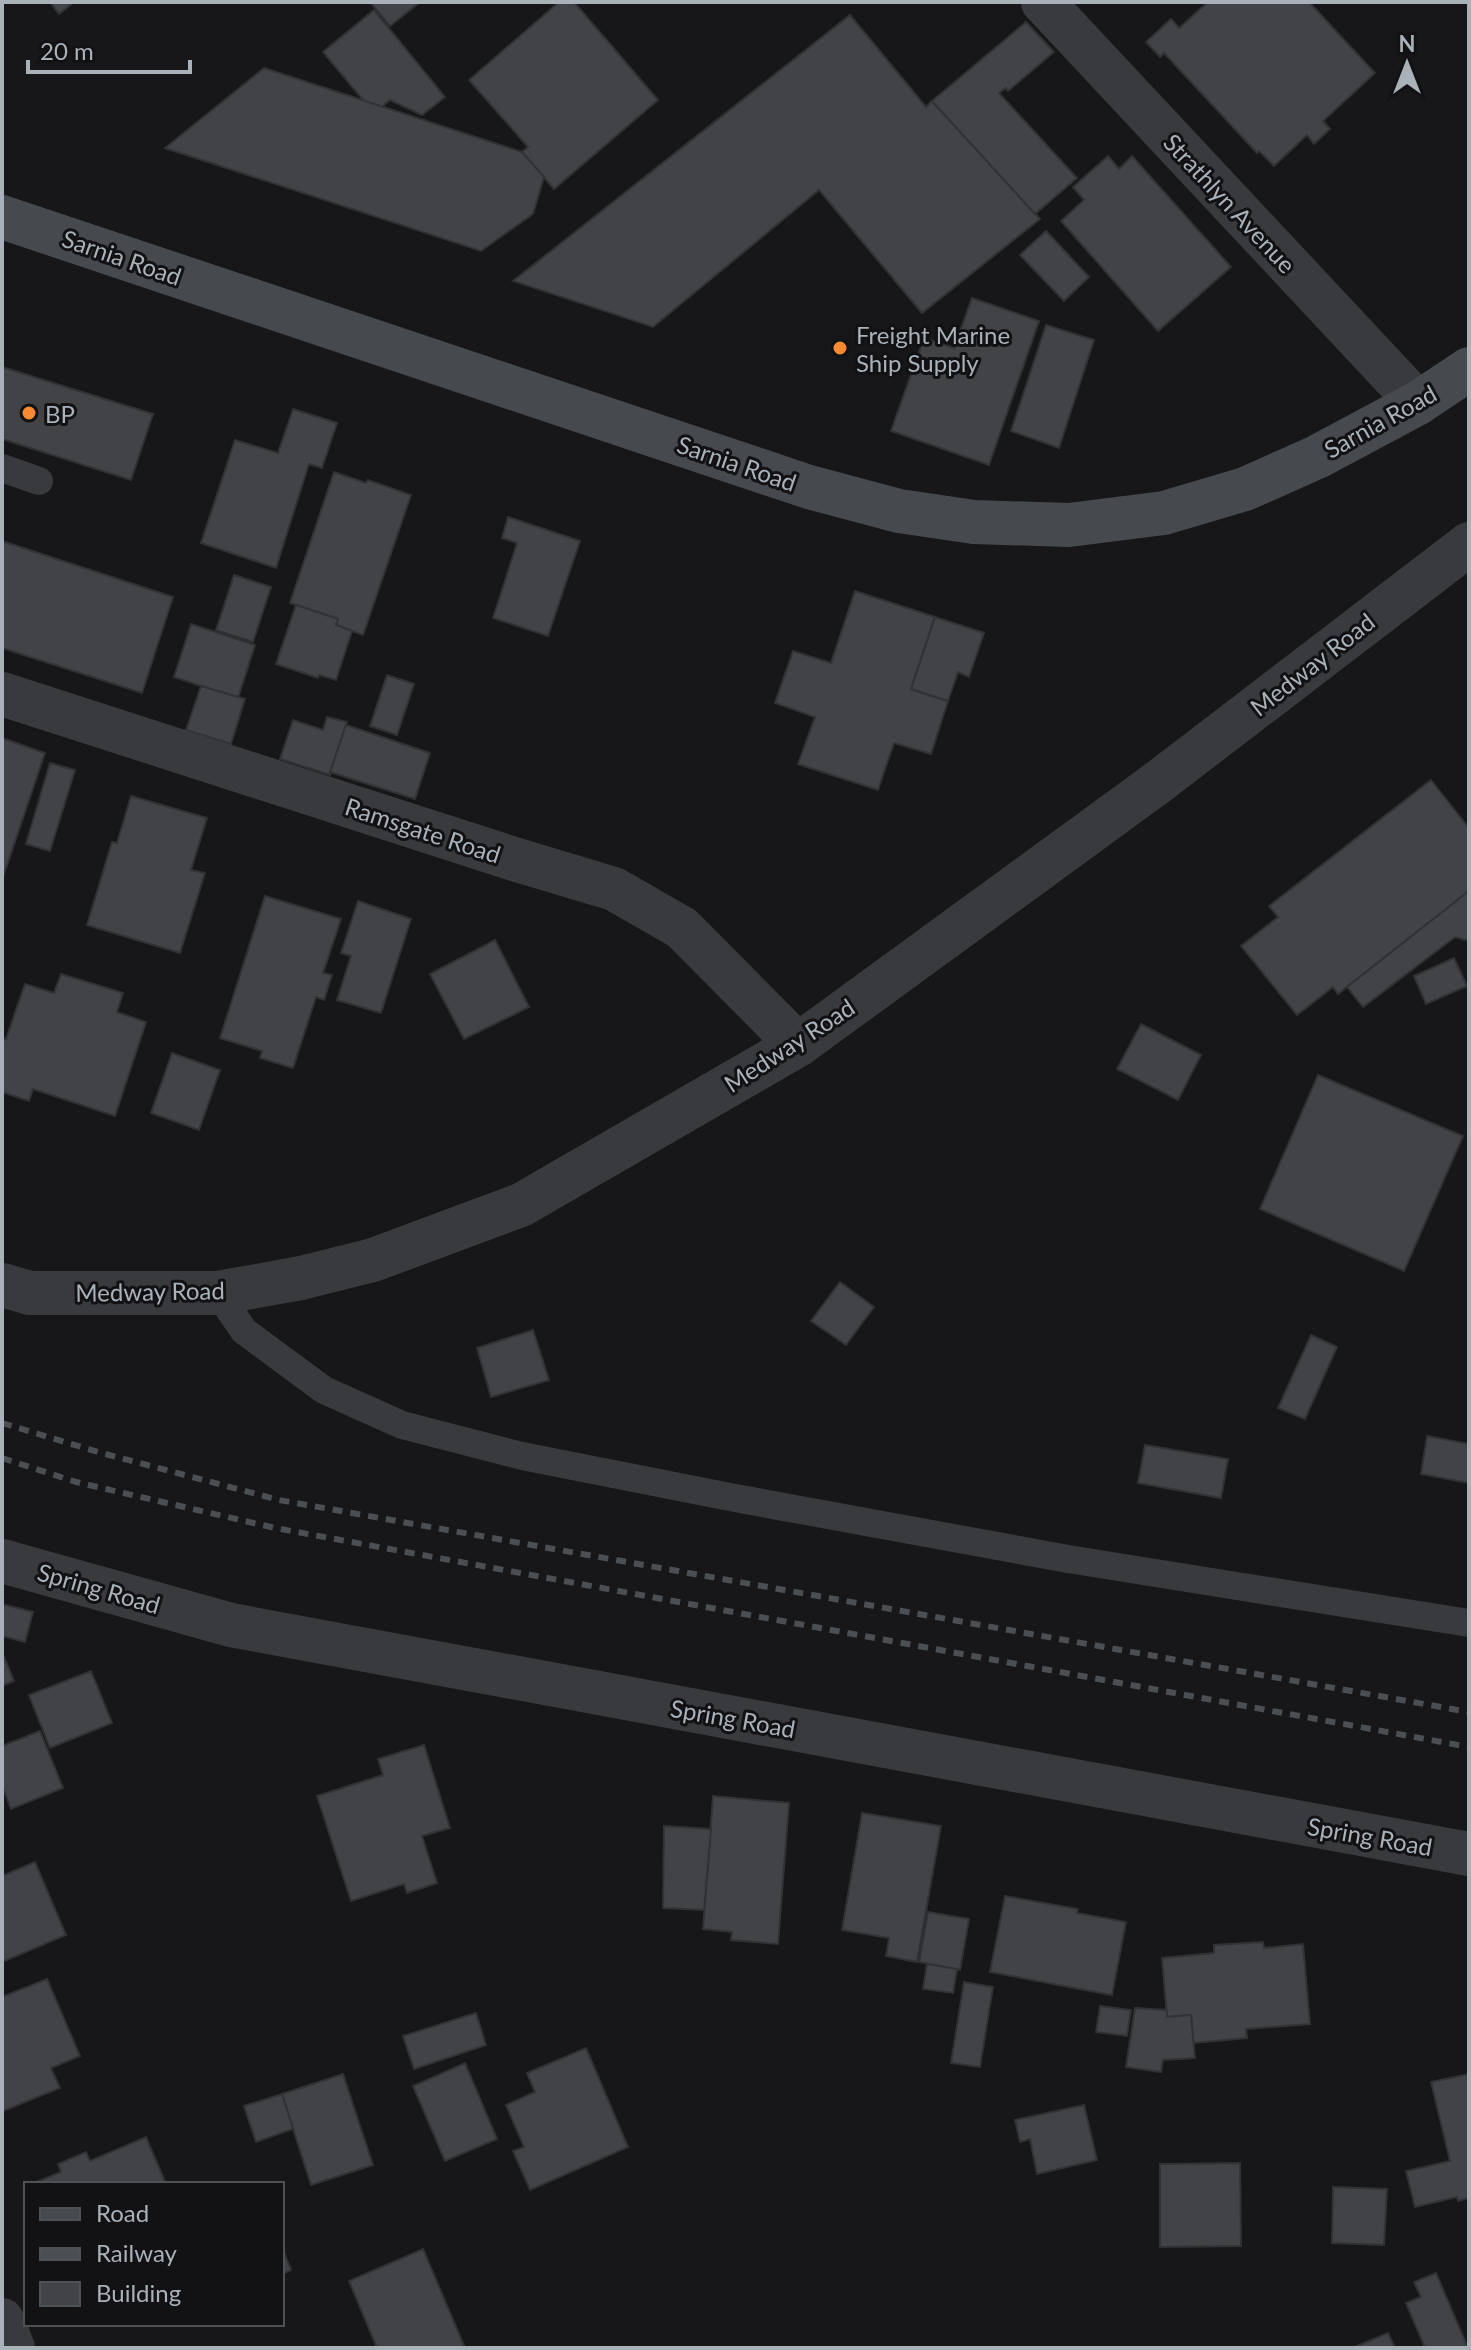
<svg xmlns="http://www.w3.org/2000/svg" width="1471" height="2350" font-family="Lato,sans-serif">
<rect width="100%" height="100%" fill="#171719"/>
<!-- building -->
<g fill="#414346" stroke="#313235" stroke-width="2">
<path d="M 50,2 L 74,2 L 59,14 Z"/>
<path d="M 370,2 L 420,2 L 390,26 Z"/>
<path d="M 559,2 L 574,2 L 658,100 L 554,189 L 522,152 L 528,147 L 469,80 Z"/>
<path d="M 1208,2 L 1309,2 L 1375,73 L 1323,121 L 1330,129 L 1314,144 L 1307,135 L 1274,166 L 1259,151 L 1257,153 L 1164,53 L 1160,57 L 1146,42 L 1171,19 L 1179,28 Z"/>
<path d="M 374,10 L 445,97 L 422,115 L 390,100 L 374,113 L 323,52 Z"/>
<path d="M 850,15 L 926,107 L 932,101 L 1040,219 L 922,313 L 819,190 L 653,327 L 513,281 Z"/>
<path d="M 1026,22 L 1054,52 L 1008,91 L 1006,88 L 999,93 L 1077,178 L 1035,214 L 932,101 Z"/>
<path d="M 264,68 L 522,152 L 544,177 L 533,214 L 481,251 L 165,148 Z"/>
<path d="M 1108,156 L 1119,169 L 1132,156 L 1231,267 L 1158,331 L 1061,221 L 1084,200 L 1073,187 Z"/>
<path d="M 1046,231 L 1089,277 L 1064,301 L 1020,255 Z"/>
<path d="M 972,298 L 1039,321 L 989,465 L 891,431 L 924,338 L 954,348 Z"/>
<path d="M 1046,325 L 1094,340 L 1059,448 L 1011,431 Z"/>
<path d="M 2,367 L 153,414 L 131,480 L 2,439 Z"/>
<path d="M 293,409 L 337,423 L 322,468 L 309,464 L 276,568 L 201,543 L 235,440 L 278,453 Z"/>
<path d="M 334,472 L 366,483 L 368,480 L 411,495 L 363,635 L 336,625 L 338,619 L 290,603 Z"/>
<path d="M 508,517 L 580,541 L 548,636 L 493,618 L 517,543 L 502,538 Z"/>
<path d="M 2,541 L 173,597 L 142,693 L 2,648 Z"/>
<path d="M 234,575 L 271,587 L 253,642 L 216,630 Z"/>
<path d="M 855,591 L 935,617 L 911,689 L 948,701 L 931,754 L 894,743 L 878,790 L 798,764 L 815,717 L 775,703 L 793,651 L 831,663 Z"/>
<path d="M 296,605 L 338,619 L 336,625 L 352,631 L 336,680 L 319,675 L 318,678 L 276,664 Z"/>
<path d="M 935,617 L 984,633 L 969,677 L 958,672 L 948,701 L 911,689 Z"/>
<path d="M 191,624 L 255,645 L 238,698 L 174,677 Z"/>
<path d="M 387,675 L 414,684 L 397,735 L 370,726 Z"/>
<path d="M 201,686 L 245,699 L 231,744 L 186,730 Z"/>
<path d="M 327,717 L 347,722 L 330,775 L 280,759 L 293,720 L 323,730 Z"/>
<path d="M 346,725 L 430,753 L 415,799 L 330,772 Z"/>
<path d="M 2,738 L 45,753 L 2,880 Z"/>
<path d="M 50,763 L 75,770 L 50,851 L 26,844 Z"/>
<path d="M 1431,780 L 1469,828 L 1469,891 L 1338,994 L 1333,987 L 1297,1015 L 1241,946 L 1278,917 L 1269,906 Z"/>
<path d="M 131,796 L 207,818 L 191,870 L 205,873 L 180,953 L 87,925 L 112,842 L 117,843 Z"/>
<path d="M 1469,891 L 1469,941 L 1455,937 L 1363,1007 L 1347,987 Z"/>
<path d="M 265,896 L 341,919 L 323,973 L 332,975 L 324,1000 L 316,997 L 293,1068 L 260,1058 L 262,1051 L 220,1038 Z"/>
<path d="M 358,901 L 411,919 L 381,1013 L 337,1000 L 351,956 L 341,953 Z"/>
<path d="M 495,940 L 529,1007 L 464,1039 L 430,974 Z"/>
<path d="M 1454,958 L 1467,986 L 1426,1004 L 1414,976 Z"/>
<path d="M 61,974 L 123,993 L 117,1012 L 146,1022 L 115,1116 L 33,1089 L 29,1101 L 2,1092 L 2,1038 L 6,1039 L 25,984 L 54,993 Z"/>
<path d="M 1141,1024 L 1201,1055 L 1178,1100 L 1117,1069 Z"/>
<path d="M 172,1053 L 220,1070 L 199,1130 L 151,1113 Z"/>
<path d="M 1318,1075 L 1463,1136 L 1404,1271 L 1260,1209 Z"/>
<path d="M 840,1282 L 874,1307 L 846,1345 L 811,1321 Z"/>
<path d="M 533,1330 L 549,1380 L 491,1397 L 477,1348 Z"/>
<path d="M 1311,1335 L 1337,1347 L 1305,1419 L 1278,1408 Z"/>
<path d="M 1427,1436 L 1469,1444 L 1469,1483 L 1421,1474 Z"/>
<path d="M 1145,1445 L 1228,1459 L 1221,1498 L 1138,1483 Z"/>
<path d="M 2,1604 L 33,1612 L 25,1642 L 2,1636 Z"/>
<path d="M 2,1652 L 14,1681 L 2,1686 Z"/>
<path d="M 91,1671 L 112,1723 L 50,1748 L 29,1695 Z"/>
<path d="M 40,1731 L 63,1788 L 11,1809 L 2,1786 L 2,1746 Z"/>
<path d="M 424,1745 L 450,1828 L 422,1836 L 437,1883 L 407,1893 L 404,1884 L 351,1901 L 317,1796 L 383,1775 L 378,1759 Z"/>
<path d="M 713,1796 L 789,1803 L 778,1944 L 731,1940 L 732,1932 L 703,1929 Z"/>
<path d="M 862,1813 L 941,1826 L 917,1962 L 886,1956 L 889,1938 L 842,1930 Z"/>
<path d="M 664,1826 L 711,1829 L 704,1910 L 663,1908 Z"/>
<path d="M 35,1862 L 66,1935 L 2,1962 L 2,1876 Z"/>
<path d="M 1005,1896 L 1078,1909 L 1077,1913 L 1126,1922 L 1112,1995 L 990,1972 Z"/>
<path d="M 928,1912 L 969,1919 L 960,1970 L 919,1962 Z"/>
<path d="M 1263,1942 L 1264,1948 L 1303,1944 L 1310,2024 L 1246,2029 L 1247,2038 L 1193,2043 L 1191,2015 L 1167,2017 L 1162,1958 L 1214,1953 L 1214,1945 Z"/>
<path d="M 927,1964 L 957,1969 L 953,1993 L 923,1989 Z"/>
<path d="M 47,1979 L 80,2056 L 51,2068 L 60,2088 L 3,2111 L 2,1997 Z"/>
<path d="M 964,1982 L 993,1987 L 980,2067 L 951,2063 Z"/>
<path d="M 1100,2006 L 1131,2010 L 1127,2036 L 1096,2032 Z"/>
<path d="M 1135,2008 L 1167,2010 L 1167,2017 L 1191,2015 L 1195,2058 L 1163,2060 L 1161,2072 L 1126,2067 Z"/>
<path d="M 476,2013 L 486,2045 L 414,2069 L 403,2036 Z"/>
<path d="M 586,2048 L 628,2147 L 530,2190 L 513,2151 L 524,2147 L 506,2105 L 535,2092 L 527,2073 Z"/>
<path d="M 465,2063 L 497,2139 L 445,2161 L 413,2086 Z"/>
<path d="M 343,2074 L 373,2165 L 311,2185 L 282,2094 Z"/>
<path d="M 1469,2074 L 1469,2198 L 1458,2201 L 1457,2197 L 1415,2207 L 1406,2171 L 1450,2161 L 1431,2082 Z"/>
<path d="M 282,2094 L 293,2129 L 256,2142 L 244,2106 Z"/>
<path d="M 1084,2105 L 1097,2160 L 1037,2174 L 1030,2139 L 1020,2142 L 1015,2120 Z"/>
<path d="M 146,2137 L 166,2184 L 34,2183 L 61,2172 L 58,2164 L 86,2152 L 90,2161 Z"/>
<path d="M 1240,2163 L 1241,2246 L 1160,2247 L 1160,2164 Z"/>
<path d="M 1333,2187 L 1387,2189 L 1384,2245 L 1332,2243 Z"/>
<path d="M 282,2247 L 291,2270 L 282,2274 Z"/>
<path d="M 423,2249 L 465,2348 L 377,2348 L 349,2281 Z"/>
<path d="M 1436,2273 L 1468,2348 L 1425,2348 L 1406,2303 L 1421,2297 L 1414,2282 Z"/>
<path d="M 1388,2333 L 1395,2348 L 1352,2348 Z"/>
</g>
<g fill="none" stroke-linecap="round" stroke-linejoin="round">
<!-- lane -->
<g stroke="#383a3e" stroke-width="28">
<path d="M 2,468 L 39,481"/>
<path d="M 218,1293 L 244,1331 L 324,1390 L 402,1425 L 522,1456 L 735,1498 L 1068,1559 L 1469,1623"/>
</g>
<!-- street -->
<g stroke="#383a3e" stroke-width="44">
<path d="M 1043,2 L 1418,403"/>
<path d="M 2,694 L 514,859 L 614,889 L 682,928 L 798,1045"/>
<path d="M 2,1285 L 30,1293 L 218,1293 L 301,1278 L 373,1260 L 521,1205 L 798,1045 L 1157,783 L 1469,544"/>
<path d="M 2,1561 L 231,1625 L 1469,1854"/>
<path d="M 2,2320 L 13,2348"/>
</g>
<!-- secondary -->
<path stroke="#464a4e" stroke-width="44" d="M 2,217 L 809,487 L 899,511 L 974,522 L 1069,525 L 1164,513 L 1245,489 L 1317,457 L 1418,403 L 1469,369"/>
<!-- rail -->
<g stroke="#4b4f53" stroke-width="6" stroke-dasharray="10 8" stroke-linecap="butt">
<path d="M 2,1423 L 98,1452 L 279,1500 L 1469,1712"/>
<path d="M 2,1458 L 76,1482 L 275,1528 L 1469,1747"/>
</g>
</g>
<!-- markers -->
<g fill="#f78a31" stroke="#121214" stroke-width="3">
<circle cx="840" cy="348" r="8"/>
<circle cx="29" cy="413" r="8"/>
</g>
<g text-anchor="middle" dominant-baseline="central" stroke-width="6" stroke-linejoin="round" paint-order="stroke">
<!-- street labels -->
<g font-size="24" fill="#a9b1b9" stroke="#121214">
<text transform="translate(1230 203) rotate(47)">Strathlyn Avenue</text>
<text transform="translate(122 257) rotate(19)">Sarnia Road</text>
<text transform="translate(1380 421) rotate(-29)">Sarnia Road</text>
<text transform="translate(737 463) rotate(19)">Sarnia Road</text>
<text transform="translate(1312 664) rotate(-38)">Medway Road</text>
<text transform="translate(423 830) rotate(18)">Ramsgate Road</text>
<text transform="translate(789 1045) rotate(-33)">Medway Road</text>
<text transform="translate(150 1291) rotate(-1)">Medway Road</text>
<text transform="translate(99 1588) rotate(16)">Spring Road</text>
<text transform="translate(733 1718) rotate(10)">Spring Road</text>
<text transform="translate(1370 1836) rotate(10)">Spring Road</text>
</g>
<!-- poi labels -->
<g font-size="24" fill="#a9b1b9" stroke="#121214" text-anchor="start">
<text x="856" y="334">Freight Marine<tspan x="856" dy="28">Ship Supply</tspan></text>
<text x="45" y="413">BP</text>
</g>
</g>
<!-- border -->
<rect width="1471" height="2350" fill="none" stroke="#a9b1b9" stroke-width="8"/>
<!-- legend -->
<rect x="24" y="2182" width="260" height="144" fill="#121214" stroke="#4e5256" stroke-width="2"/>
<rect x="40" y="2208" width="40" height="12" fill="#464a4e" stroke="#4e5256" stroke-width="2"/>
<text x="96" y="2222" font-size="24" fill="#a9b1b9">Road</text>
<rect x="40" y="2248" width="40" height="12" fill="#4b4f53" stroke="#4e5256" stroke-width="2"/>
<text x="96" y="2262" font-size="24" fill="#a9b1b9">Railway</text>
<rect x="40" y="2282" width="40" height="24" fill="#414346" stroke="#4e5256" stroke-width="2"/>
<text x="96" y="2302" font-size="24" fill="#a9b1b9">Building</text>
<!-- north arrow -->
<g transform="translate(1407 64)" stroke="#121214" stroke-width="6" paint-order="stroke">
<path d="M0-6L14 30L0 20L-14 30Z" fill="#a9b1b9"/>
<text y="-12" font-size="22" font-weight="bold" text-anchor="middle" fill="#a9b1b9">N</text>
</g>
<!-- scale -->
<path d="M28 60v12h162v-12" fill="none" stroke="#a9b1b9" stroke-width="4"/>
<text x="40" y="60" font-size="24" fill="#a9b1b9" stroke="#121214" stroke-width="6" paint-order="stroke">20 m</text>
</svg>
